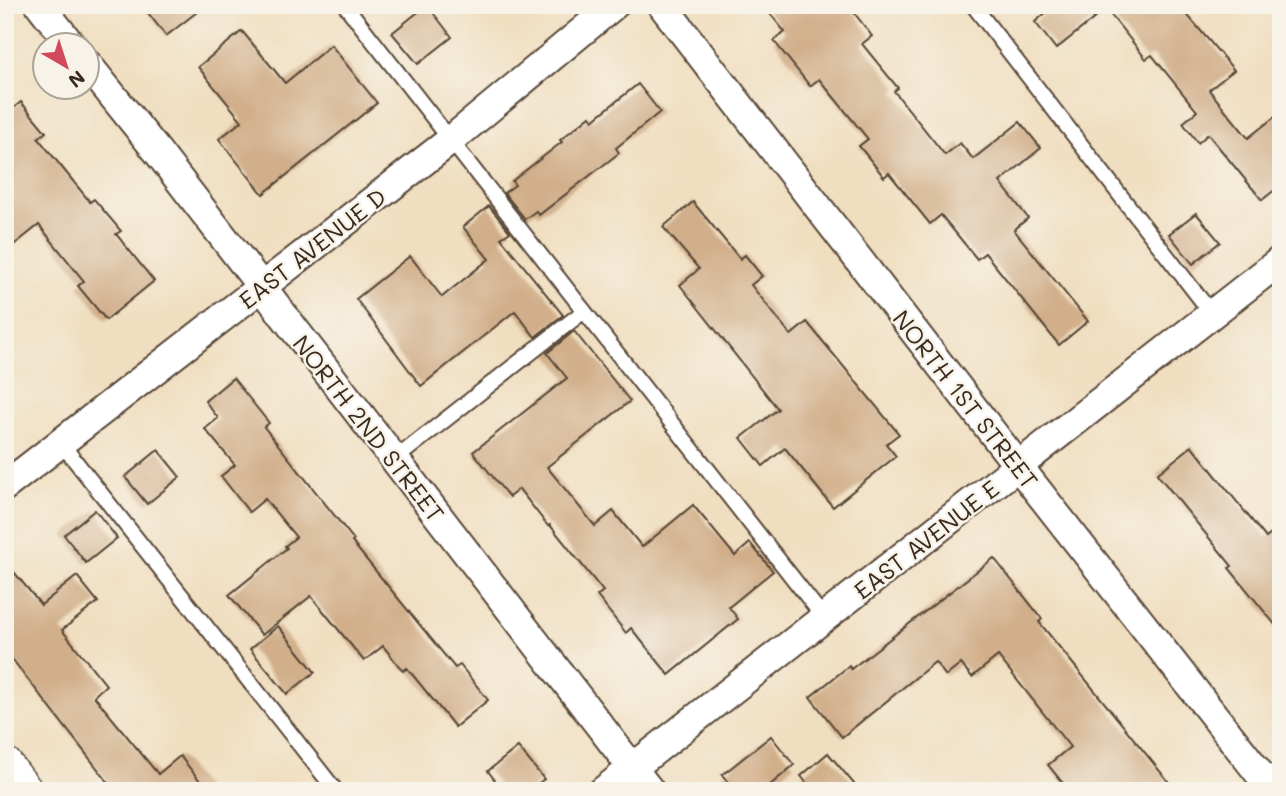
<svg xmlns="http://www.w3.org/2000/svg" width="1286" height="796" font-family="Mali,sans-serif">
<rect width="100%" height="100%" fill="#f7f3e8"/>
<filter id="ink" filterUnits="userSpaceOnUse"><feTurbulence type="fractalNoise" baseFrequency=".0143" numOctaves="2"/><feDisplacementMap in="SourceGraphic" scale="14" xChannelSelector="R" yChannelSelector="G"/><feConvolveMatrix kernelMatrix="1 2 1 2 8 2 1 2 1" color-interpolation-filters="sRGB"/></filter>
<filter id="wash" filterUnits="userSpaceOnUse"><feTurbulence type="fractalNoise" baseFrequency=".00686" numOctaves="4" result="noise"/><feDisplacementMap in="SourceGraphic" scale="28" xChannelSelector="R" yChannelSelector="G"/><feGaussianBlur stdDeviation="1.57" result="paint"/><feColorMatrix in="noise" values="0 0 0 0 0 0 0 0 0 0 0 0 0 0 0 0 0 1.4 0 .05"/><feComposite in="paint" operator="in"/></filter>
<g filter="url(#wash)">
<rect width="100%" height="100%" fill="#f0dec0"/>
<g id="blocks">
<!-- building -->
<g fill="#d1af8a">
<path d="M 142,5 L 206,5 L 166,36 Z"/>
<path d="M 427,5 L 452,37 L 418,64 L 392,33 Z"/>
<path d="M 763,5 L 848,5 L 872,36 L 862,44 L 898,88 L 894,91 L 945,155 L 960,143 L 973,159 L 1020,122 L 1041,148 L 1000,182 L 1028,218 L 1014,230 L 1088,321 L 1059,345 L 985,253 L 977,259 L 941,215 L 930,224 L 889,173 L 884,177 L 859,146 L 868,139 L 819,79 L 810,86 L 774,41 L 785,32 Z"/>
<path d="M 1055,5 L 1179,5 L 1234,70 L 1209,90 L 1248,138 L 1281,112 L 1281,185 L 1262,200 L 1208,134 L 1198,143 L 1183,123 L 1197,111 L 1152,55 L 1146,59 L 1106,9 L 1056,49 L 1035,22 Z"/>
<path d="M 242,31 L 285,83 L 331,45 L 377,103 L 263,194 L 219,139 L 242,121 L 198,67 Z"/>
<path d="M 638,84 L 660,112 L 616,148 L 619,153 L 539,215 L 536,211 L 525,219 L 504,193 L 515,185 L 512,181 L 562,142 L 560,140 L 590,116 L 593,120 Z"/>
<path d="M 21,102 L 46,132 L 38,138 L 90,202 L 94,199 L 121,231 L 116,234 L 154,281 L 106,320 L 78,286 L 84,281 L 39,225 L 5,252 L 5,115 Z"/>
<path d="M 693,202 L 740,259 L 745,255 L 762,276 L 751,285 L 791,335 L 807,322 L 899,434 L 886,444 L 896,456 L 833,507 L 785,448 L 763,466 L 741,438 L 778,409 L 680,285 L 699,269 L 663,227 Z"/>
<path d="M 489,206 L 510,232 L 501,238 L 563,315 L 535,337 L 515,311 L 421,386 L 356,299 L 410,256 L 442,297 L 489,259 L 463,227 Z"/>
<path d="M 1196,213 L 1220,242 L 1193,264 L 1169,234 Z"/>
<path d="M 574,331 L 630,401 L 547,467 L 595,526 L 613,511 L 642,547 L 693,505 L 735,556 L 750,543 L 773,571 L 729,607 L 738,619 L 669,675 L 631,628 L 626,633 L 597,596 L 603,591 L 550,525 L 548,526 L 519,489 L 509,497 L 473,452 L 567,378 L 547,353 Z"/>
<path d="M 233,378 L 269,423 L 264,427 L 354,540 L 352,542 L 455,668 L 460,665 L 488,700 L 455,727 L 407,668 L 403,671 L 383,646 L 364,661 L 311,596 L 262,635 L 229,595 L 287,548 L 285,546 L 296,537 L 265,499 L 249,512 L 221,476 L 235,465 L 205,429 L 218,418 L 205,401 Z"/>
<path d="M 1192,446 L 1266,538 L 1281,526 L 1281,632 L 1229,568 L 1232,566 L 1157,474 Z"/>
<path d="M 158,450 L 180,477 L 147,504 L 125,477 Z"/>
<path d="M 95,510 L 117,538 L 86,563 L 64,535 Z"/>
<path d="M 994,558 L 1042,619 L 1039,622 L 1176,791 L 1069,791 L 1048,765 L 1070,747 L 998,656 L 972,677 L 961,664 L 946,676 L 935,662 L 842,737 L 810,697 L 849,666 L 851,669 Z"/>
<path d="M 5,561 L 41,605 L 77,576 L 98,602 L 62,630 L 106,685 L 94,696 L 158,774 L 180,756 L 208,791 L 115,791 L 5,650 Z"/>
<path d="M 278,626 L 315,672 L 287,694 L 250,649 Z"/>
<path d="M 771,736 L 794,765 L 763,791 L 735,791 L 722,775 Z"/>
<path d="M 518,747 L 544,779 L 529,791 L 503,791 L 488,771 Z"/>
<path d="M 828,753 L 860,791 L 813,791 L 801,776 Z"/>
</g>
</g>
</g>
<g filter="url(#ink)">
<use href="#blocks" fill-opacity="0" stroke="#564536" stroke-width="2"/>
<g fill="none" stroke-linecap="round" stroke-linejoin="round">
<defs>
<g id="service">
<path d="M 345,5 L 824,618"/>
<path d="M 973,5 L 1212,314"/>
<path d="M 61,443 L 336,791"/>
<path d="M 394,460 L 584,311"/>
</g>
<g id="minor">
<path d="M 40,5 L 72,46"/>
<path d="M 662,5 L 1019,467 L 1273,791"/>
<path d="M 88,65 L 157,151 L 650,791"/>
<path d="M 5,486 L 451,140 L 614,5"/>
<path d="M 603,791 L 1281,260"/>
</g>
<path id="tertiary" d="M 5,765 L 25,791"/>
</defs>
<!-- service casing -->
<use href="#service" stroke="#564536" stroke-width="18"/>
<!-- minor casing -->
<use href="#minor" stroke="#564536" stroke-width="32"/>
<!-- tertiary casing -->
<use href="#tertiary" stroke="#564536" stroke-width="38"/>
<!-- service -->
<use href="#service" stroke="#fff" stroke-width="14"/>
<!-- minor -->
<use href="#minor" stroke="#fff" stroke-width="28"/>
<!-- tertiary -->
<use href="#tertiary" stroke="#fff" stroke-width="35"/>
</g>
</g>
<g text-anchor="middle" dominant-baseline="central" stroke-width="5" stroke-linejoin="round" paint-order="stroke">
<!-- street labels -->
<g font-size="24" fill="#3b2a1e" stroke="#f7f3e8">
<text transform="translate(312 248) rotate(-38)">EAST AVENUE D</text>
<text transform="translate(966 399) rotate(52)">NORTH 1ST STREET</text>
<text transform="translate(369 428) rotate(52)">NORTH 2ND STREET</text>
<text transform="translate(926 539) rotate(-38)">EAST AVENUE E</text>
</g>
</g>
<!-- margin -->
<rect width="1286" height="796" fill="none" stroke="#f7f3e8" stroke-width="28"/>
<!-- north arrow -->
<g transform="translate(66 66) rotate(141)"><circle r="33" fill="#f7f3e8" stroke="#aca397" stroke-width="2"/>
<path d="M0-5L12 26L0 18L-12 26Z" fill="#d1495b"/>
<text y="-10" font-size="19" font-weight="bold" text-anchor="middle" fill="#3b2a1e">N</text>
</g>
</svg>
